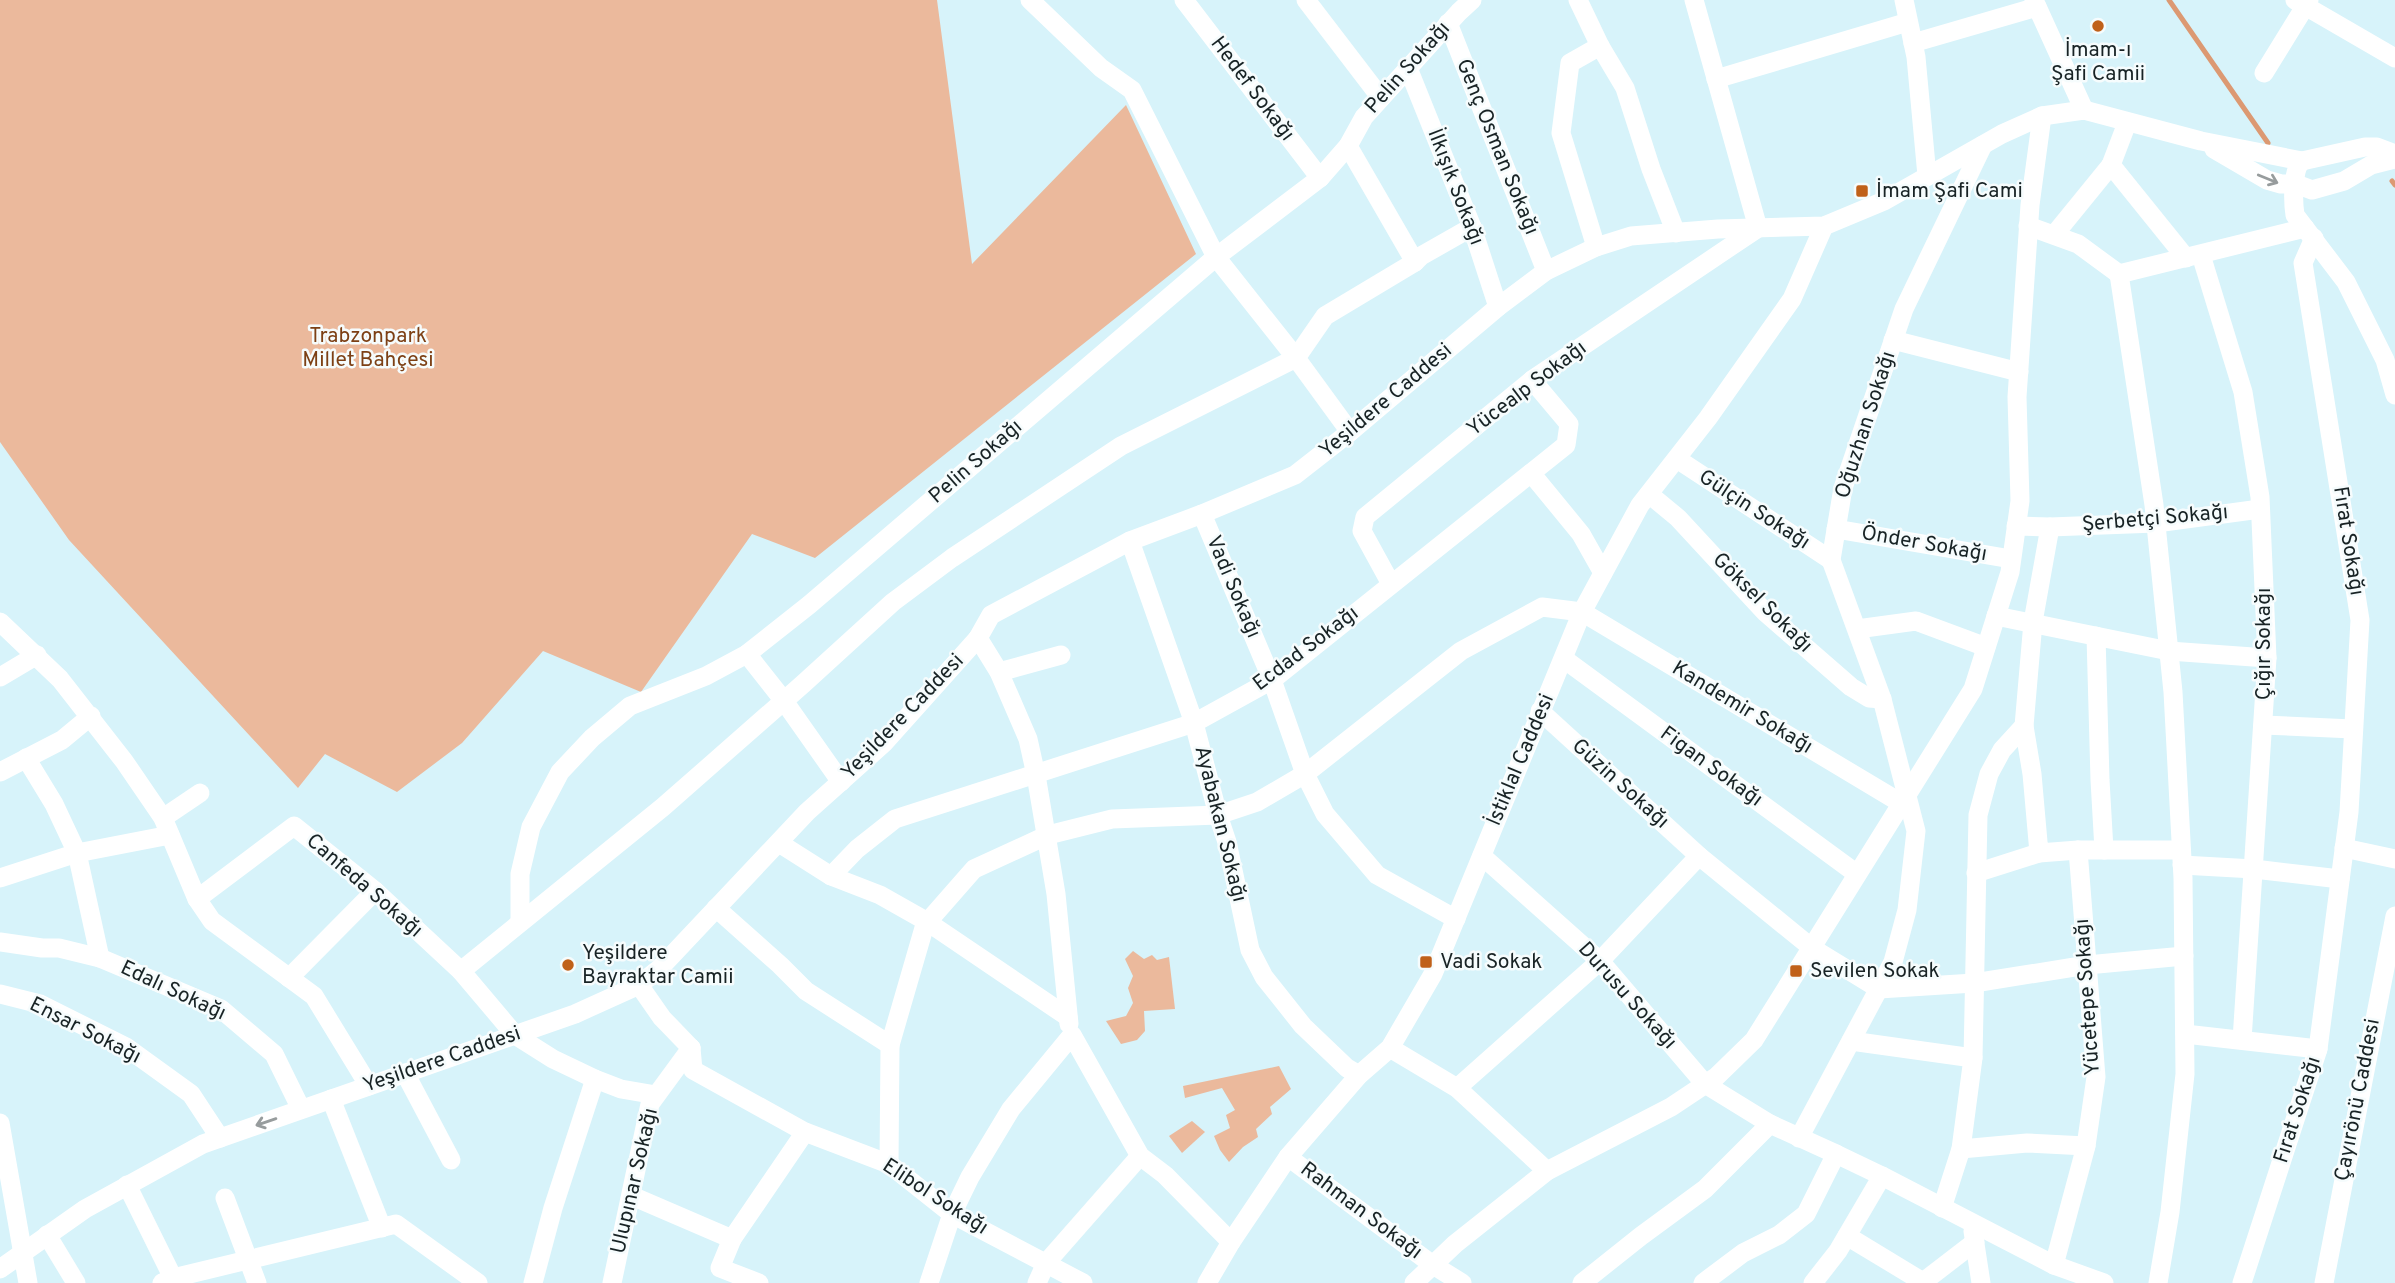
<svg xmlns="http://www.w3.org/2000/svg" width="2395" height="1283" font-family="Overpass,sans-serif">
<rect width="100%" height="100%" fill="#d7f3fa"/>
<!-- green -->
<g fill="#ebb99c">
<path d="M 0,0 L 937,0 L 972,264 L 1126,105 L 1196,254 L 815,558 L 752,534 L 641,692 L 543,651 L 462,743 L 397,792 L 325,754 L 298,788 L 69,540 L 0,442 Z"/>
<path d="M 1133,951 L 1144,959 L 1152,955 L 1157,960 L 1169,957 L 1175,1009 L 1144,1011 L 1145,1031 L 1137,1040 L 1121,1044 L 1106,1021 L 1126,1016 L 1133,1003 L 1128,988 L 1133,976 L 1125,959 Z"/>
<path d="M 1279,1066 L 1291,1089 L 1270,1107 L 1272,1114 L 1256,1129 L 1258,1137 L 1243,1147 L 1229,1162 L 1220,1150 L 1214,1136 L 1230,1128 L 1226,1115 L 1235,1110 L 1222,1088 L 1185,1098 L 1183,1086 Z"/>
<path d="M 1192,1121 L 1205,1132 L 1182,1153 L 1169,1136 Z"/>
</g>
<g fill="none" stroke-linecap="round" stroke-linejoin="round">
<!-- stream -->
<g stroke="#dc9972" stroke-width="5">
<path d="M 2169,0 L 2268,143"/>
<path d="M 2392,181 L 2395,185"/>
</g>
<!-- minor -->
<g stroke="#fff" stroke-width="19">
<path d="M 1184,0 L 1320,178"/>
<path d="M 1306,0 L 1381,98"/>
<path d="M 1578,0 L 1600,46 L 1625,88 L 1651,169 L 1676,233"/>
<path d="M 1904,0 L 1916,57 L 1927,176"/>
<path d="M 2034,0 L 2084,110"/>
<path d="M 2295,0 L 2395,58"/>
<path d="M 1448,23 L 1546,271"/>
<path d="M 1913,43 L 2037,7"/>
<path d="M 1408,68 L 1472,227 L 1498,307"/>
<path d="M 2264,73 L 2309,0"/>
<path d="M 1716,79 L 1908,22"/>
<path d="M 2127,123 L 2111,165 L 2186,258"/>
<path d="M 1348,146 L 1415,262"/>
<path d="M 2214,149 L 2267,180 L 2281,184 L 2296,184 L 2312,190 L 2344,181 L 2371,165 L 2395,159"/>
<path d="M 2302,161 C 2292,169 2293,202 2295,215 L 2346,282 L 2385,360 L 2395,395"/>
<path d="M 2028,226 L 2078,244 L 2119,274"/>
<path d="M 2054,235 L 2111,165"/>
<path d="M 1596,247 L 1561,133 L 1570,63 L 1600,46"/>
<path d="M 2201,255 L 2243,392 L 2260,497 L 2267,658 L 2242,1040"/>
<path d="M 1893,340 L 2019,372"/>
<path d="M 1350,432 L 1296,358 L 1325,316 L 1415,262 L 1421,256 L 1472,227"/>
<path d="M 1677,459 L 1831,560"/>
<path d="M 1531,473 L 1581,534 L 1603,573"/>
<path d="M 1649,494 L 1678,518 L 1765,612 L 1851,687 L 1869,698 L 1882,699"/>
<path d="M 1202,514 L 1272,680 L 1305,774 L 1325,814 L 1377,875 L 1456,919"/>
<path d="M 2016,526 L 2050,527 L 2033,622 L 2024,726"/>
<path d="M 2050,527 L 2156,523 L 2260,509"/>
<path d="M 1836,529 L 2011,559"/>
<path d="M 1130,541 L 1194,723 L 1218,815 L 1227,842 L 1250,950 L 1264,977 L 1303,1026 L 1347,1068 L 1359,1075"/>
<path d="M 1391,584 L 1362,531 L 1365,517 L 1532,380 L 1758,228 L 1694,0"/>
<path d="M 1996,616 L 2169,651 L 2267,658"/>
<path d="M 0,622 L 60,679 L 124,761 L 163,818 L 197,899 L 212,921 L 314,996 L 369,1086"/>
<path d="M 1857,629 L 1916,621 L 1986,647"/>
<path d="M 2096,636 L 2100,780 L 2104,850"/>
<path d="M 978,638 L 999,672 L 1028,739 L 1036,775 L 1056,894 L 1069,1024"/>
<path d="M 747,654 L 784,701 L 841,782"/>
<path d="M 1564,659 L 1857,874"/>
<path d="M 999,672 L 1061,655"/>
<path d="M 0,677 L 37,655"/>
<path d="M 1540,711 L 1699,856"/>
<path d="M 2263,725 L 2353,729"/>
<path d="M 0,772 L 62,740 L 91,716"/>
<path d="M 163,818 L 200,793"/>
<path d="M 2344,848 L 2395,859"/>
<path d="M 1482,856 L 1600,961 L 1705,1084 L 1770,1124"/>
<path d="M 2182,865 L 2254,869 L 2340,879"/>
<path d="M 1976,873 L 2039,853"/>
<path d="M 831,876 L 857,849 L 895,819 L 1194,723 L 1272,680 L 1566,445 L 1569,424 L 1532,380"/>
<path d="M 0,878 L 77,853 L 54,804 L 26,758"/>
<path d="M 197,899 L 294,826 L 375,891 L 461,971"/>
<path d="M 716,908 L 780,965 L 806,991 L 890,1045 L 926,921 L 880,895 L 831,876 L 779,843"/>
<path d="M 520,922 L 520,874 L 531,827 L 560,772 L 592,738 L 630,706 L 706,676 L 747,654 L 809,605 L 1216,257 L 1320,178 L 1348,146 L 1364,117 L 1459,12 L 1472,0"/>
<path d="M 0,942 L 42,948 L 59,948 L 100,958 L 221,1009 L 274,1054 L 301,1109"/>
<path d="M 100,958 L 77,853 L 170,835"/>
<path d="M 289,978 L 375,891"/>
<path d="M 639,985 L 662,1018 L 691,1048"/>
<path d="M 0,994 L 40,1004 L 126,1047 L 191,1094 L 220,1138"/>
<path d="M 1068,1017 L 926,921 L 931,918 L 974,869 L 1048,835 L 1112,819 L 1218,815 L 1257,802 L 1305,774 L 1461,651 L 1542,607 L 1582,612 L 1901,803"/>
<path d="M 2185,1034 L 2318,1049"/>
<path d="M 1851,1041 L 1973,1058"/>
<path d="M 691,1048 L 693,1070 L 805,1132 L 889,1164 L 952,1214 L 1083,1283"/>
<path d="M 1390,1048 L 1457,1088 L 1547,1171"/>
<path d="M 405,1073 L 451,1160"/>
<path d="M 1457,1088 L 1600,961 L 1699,856 L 1812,948 L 1879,989 L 1974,983 L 2087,965 L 2184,956"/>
<path d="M 656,1095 L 621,1089 L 595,1079 L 553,1059 L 515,1035 L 461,971 L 663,807 L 803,684 L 893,602 L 952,558 L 1121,446 L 1296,358 L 1216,257 L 1132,90 L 1101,68 L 1030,0"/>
<path d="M 331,1099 L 382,1228"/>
<path d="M 0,1123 L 28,1283"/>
<path d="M 1799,1138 L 1893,962 L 1907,910 L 1916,831 L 1882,699 L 1831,560 L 1843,488 L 1904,309 L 1983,145"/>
<path d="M 1961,1149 L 2027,1143 L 2086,1146"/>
<path d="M 1288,1157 L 1433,1265 L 1462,1283"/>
<path d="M 889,1164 L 890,1045"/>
<path d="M 1882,1176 L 2054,1265 L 2104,1283"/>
<path d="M 127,1185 L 173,1278 L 162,1283"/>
<path d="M 632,1196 L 732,1239 L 805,1132"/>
<path d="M 225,1198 L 257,1283"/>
<path d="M 1942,1208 L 1961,1149 L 1973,1058 L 1978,815 L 1989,774 L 2002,750 L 2024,726 L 2032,774 L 2039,853 L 2078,850 L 2181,850"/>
<path d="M 1973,1231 L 1981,1283"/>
<path d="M 47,1235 L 76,1283"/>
<path d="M 1847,1236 L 1923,1282 L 1975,1242"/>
<path d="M 732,1239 L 720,1268 L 759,1283"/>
<path d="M 2054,1265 L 2086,1146 L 2096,1077 L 2078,850"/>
<path d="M 0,1269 L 85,1209 L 203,1144 L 575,1014 L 639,985 L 659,969 L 807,812 L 884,743 L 978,638 L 991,615 L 1130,541 L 1202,514 L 1295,475 L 1350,432 L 1498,307 L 1546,271 L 1596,247 L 1631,236 L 1718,229 L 1824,226 L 1884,201 L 2002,134 L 2042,116 L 2084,110 L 2201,141 L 2302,161 L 2365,147 L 2377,147 L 2395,154"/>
<path d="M 174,1283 L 173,1278 L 396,1224 L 478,1283"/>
<path d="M 533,1283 L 553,1208 L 595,1079"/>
<path d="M 612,1283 L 650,1104 L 691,1048"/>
<path d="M 929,1283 L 952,1214 L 970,1177 L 1011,1109 L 1072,1035 L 1140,1156 L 1165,1175 L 1231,1242"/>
<path d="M 1037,1283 L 1046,1263 L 1140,1156"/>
<path d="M 1207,1283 L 1231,1242 L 1288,1157 L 1359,1075 L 1390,1048 L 1433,974 L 1582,612 L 1640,505 L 1708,418 L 1792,299 L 1824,226"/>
<path d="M 1414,1283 L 1455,1244 L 1547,1171 L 1671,1107 L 1716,1077 L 1754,1040 L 1973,689 L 2010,572 L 2020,501 L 2017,397 L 2030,205 L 2042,116"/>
<path d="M 1582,1283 L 1641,1236 L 1705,1189 L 1770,1124 L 1836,1154 L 1806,1214 L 1779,1235 L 1743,1253 L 1703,1283"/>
<path d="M 1813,1283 L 1838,1251 L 1882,1176 L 1836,1154"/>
<path d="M 2158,1283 L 2170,1212 L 2185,1074 L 2183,878 L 2173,692 L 2154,505 L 2119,274 L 2305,228"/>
<path d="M 2242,1283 L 2318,1049 L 2349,812 L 2360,620 L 2303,263 L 2314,238"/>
<path d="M 2324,1283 L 2395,916"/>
</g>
</g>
<!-- one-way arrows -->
<defs><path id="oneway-shaft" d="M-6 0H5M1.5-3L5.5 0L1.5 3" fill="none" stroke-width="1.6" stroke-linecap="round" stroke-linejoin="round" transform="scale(1.75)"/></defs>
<g stroke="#979c9d">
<use href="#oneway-shaft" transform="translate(2268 179) rotate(22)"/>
<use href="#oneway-shaft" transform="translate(266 1122) rotate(161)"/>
</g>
<!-- markers -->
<g fill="#c0611a" stroke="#f6fcfd" stroke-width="2.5">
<circle cx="2098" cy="26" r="7"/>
<rect x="1855" y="184" width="14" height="14" rx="3.5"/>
<rect x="1419" y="955" width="14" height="14" rx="3.5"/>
<circle cx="568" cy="965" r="7"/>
<rect x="1789" y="964" width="14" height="14" rx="3.5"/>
</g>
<g text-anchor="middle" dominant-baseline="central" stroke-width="5" stroke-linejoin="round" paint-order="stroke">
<!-- poi labels -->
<g font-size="21" fill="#182325" stroke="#f6fcfd" text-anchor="start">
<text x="2098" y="50" text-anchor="middle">İmam-ı<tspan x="2098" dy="24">Şafi Camii</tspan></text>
<text x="1876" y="191">İmam Şafi Cami</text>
<text x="582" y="953">Yeşildere<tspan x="582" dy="24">Bayraktar Camii</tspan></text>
<text x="1440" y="962">Vadi Sokak</text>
<text x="1810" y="971">Sevilen Sokak</text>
</g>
<!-- street labels -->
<g font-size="21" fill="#182325" stroke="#f6fcfd">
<text transform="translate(1408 68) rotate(-48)">Pelin Sokağı</text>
<text transform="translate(1252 89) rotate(53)">Hedef Sokağı</text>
<text transform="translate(1497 147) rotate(68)">Genç Osman Sokağı</text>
<text transform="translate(1455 187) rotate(69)">İlkışık Sokağı</text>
<text transform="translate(1527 389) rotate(-37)">Yücealp Sokağı</text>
<text transform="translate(1386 401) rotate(-40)">Yeşildere Caddesi</text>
<text transform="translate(1866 425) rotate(-72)">Oğuzhan Sokağı</text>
<text transform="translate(976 462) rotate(-41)">Pelin Sokağı</text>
<text transform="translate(1754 510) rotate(33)">Gülçin Sokağı</text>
<text transform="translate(2155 519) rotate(-5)">Şerbetçi Sokağı</text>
<text transform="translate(2348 541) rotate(81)">Fırat Sokağı</text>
<text transform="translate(1924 544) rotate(10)">Önder Sokağı</text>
<text transform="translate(1233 587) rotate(67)">Vadi Sokağı</text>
<text transform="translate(1762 603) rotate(45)">Göksel Sokağı</text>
<text transform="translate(2264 644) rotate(-90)">Çığır Sokağı</text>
<text transform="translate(1306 649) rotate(-37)">Ecdad Sokağı</text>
<text transform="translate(1742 708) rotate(31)">Kandemir Sokağı</text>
<text transform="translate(903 717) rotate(-46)">Yeşildere Caddesi</text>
<text transform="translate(1521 760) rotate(-67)">İstiklal Caddesi</text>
<text transform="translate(1711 767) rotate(36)">Figan Sokağı</text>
<text transform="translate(1620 784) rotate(42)">Güzin Sokağı</text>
<text transform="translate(1220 824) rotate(76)">Ayabakan Sokağı</text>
<text transform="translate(364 886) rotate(41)">Canfeda Sokağı</text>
<text transform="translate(173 991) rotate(25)">Edalı Sokağı</text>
<text transform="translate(1627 996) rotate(48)">Durusu Sokağı</text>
<text transform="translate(2088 997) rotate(-94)">Yücetepe Sokağı</text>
<text transform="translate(85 1031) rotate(27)">Ensar Sokağı</text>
<text transform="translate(442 1060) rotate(-19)">Yeşildere Caddesi</text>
<text transform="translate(2358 1100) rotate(-79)">Çayırönü Caddesi</text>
<text transform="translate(2298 1110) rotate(-72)">Fırat Sokağı</text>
<text transform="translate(635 1181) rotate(-77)">Ulupınar Sokağı</text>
<text transform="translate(935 1197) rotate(33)">Elibol Sokağı</text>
<text transform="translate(1361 1211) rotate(37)">Rahman Sokağı</text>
</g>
<!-- park labels -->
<g font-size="21" fill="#7d4015" stroke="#f6fcfd">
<text x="368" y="336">Trabzonpark<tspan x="368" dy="24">Millet Bahçesi</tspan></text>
</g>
</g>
</svg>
